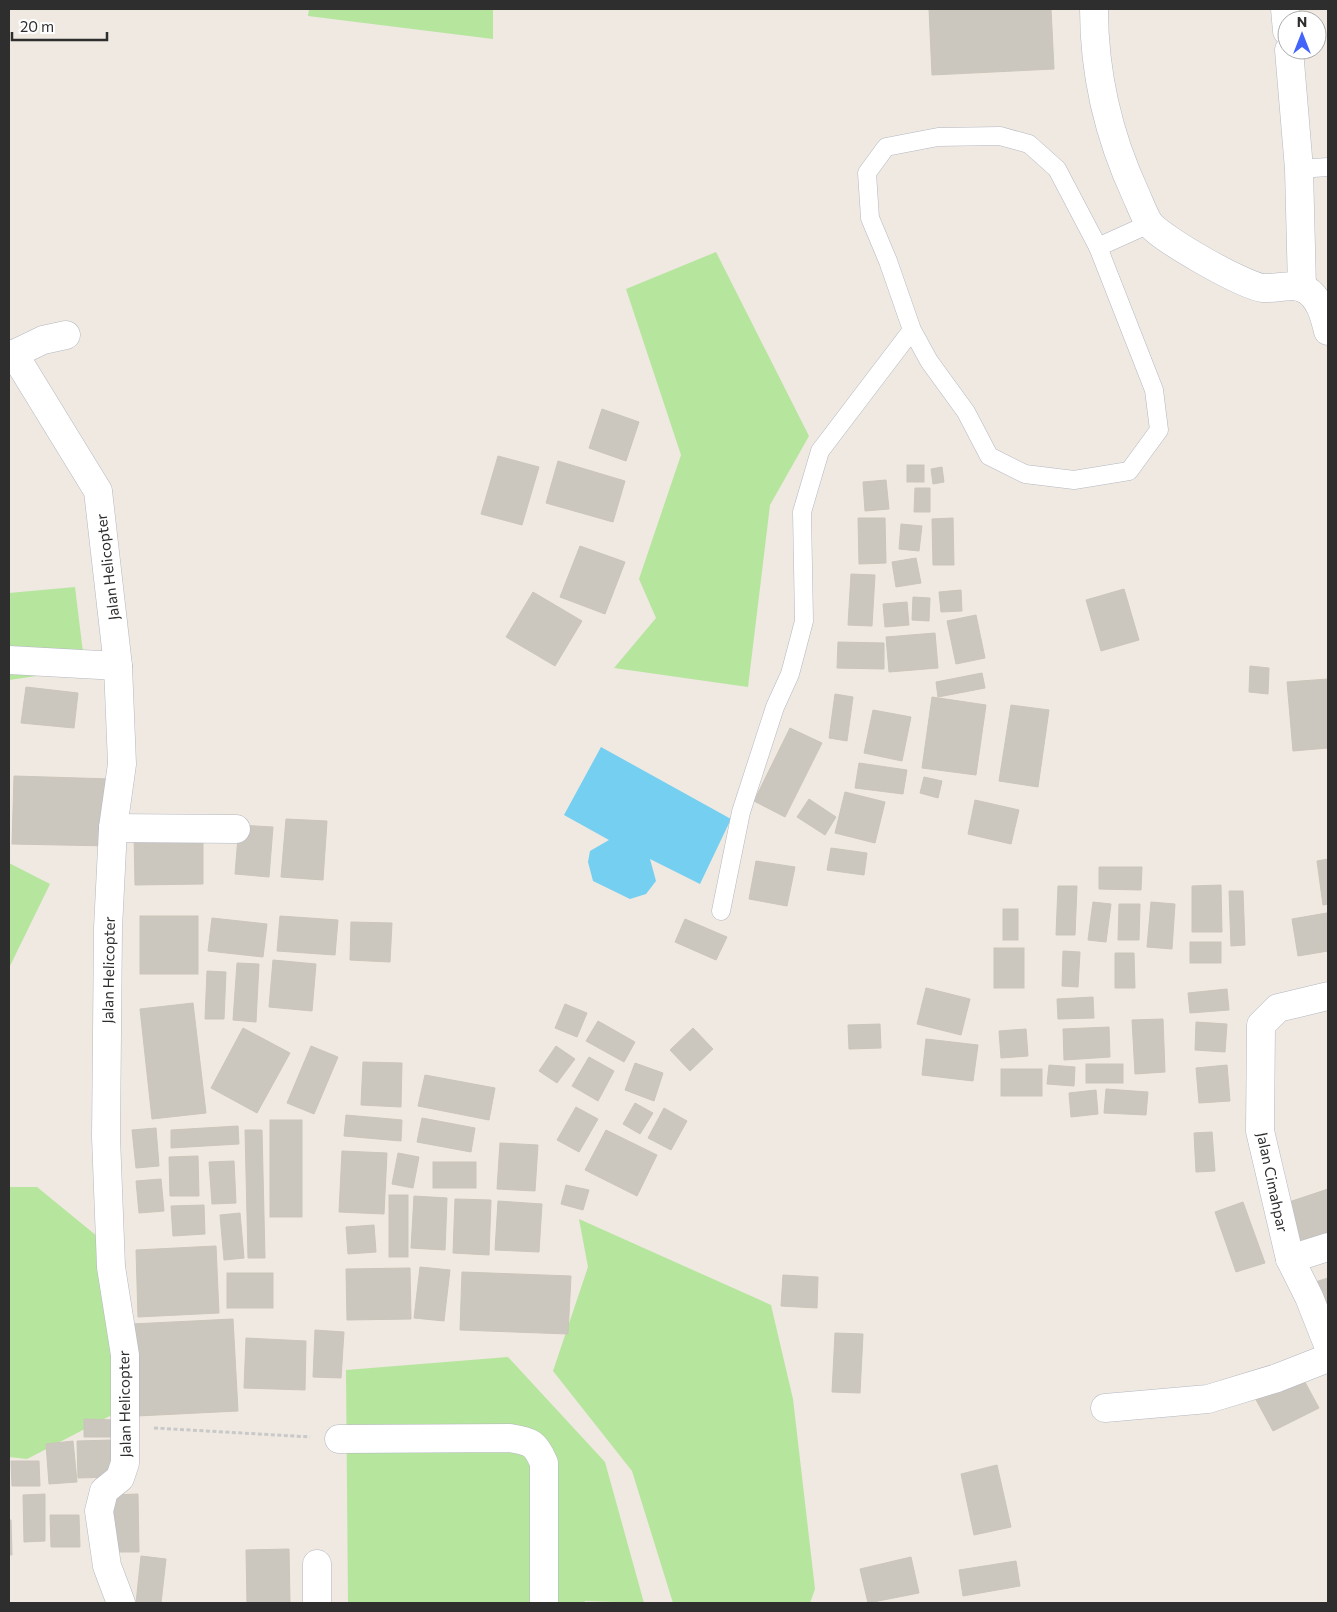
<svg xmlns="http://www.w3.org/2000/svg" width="1337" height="1612" font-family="Commissioner,sans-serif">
<rect width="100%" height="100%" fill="#efe9e1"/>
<!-- green -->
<g fill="#b6e59e">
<path d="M 309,9 L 493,9 L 493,39 L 308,16 Z"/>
<path d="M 716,252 L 809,436 L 770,505 L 748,687 L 614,668 L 656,618 L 639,579 L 681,455 L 626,289 Z"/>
<path d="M 75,587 L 85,669 L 9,680 L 9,593 Z"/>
<path d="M 9,863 L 50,884 L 9,968 Z"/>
<path d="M 9,1187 L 37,1187 L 125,1259 L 133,1404 L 27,1459 L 9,1457 Z"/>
<path d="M 579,1219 L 771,1305 L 793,1399 L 815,1589 L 810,1603 L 673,1603 L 632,1471 L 553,1371 L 588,1267 Z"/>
<path d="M 508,1357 L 605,1462 L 644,1603 L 585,1601 L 584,1603 L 348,1603 L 346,1370 Z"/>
</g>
<!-- water -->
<path fill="#75cff0" d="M 601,747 L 731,819 L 700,884 L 650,859 L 656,881 L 646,894 L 630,899 L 593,881 L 588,862 L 590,851 L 609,840 L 564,815 Z"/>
<!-- building -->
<g fill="#cbc7bf" stroke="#cbc5ba">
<path d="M 929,9 L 1051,9 L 1054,69 L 932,75 Z"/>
<path d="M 602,409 L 639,422 L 626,461 L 589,448 Z"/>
<path d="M 498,456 L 539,467 L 522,525 L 481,514 Z"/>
<path d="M 558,461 L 625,481 L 613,522 L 546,503 Z"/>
<rect x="907" y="465" width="17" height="17"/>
<path d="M 942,467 L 944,482 L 933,484 L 931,469 Z"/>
<path d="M 886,480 L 889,509 L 865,511 L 863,482 Z"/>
<path d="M 915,488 L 930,488 L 930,512 L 914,512 Z"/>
<path d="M 858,518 L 885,518 L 886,563 L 859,564 Z"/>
<path d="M 953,518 L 954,565 L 933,565 L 932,519 Z"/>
<path d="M 901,524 L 922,526 L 919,551 L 899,549 Z"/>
<path d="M 580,546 L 625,562 L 605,614 L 560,597 Z"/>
<path d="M 916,558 L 921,583 L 896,587 L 892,562 Z"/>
<path d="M 851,574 L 875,575 L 872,626 L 848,625 Z"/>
<path d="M 1124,589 L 1139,640 L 1101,651 L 1086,600 Z"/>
<path d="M 961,590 L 962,611 L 941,612 L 939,592 Z"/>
<path d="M 533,592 L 582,621 L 555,666 L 506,637 Z"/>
<path d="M 913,597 L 930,598 L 929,621 L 912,620 Z"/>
<path d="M 907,602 L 909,625 L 885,627 L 883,604 Z"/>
<path d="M 976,615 L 985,658 L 956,664 L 947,621 Z"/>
<path d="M 935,633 L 938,668 L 889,672 L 886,637 Z"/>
<path d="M 838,642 L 884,643 L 884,669 L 837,668 Z"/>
<path d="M 1250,666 L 1269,668 L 1268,694 L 1249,692 Z"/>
<path d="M 982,673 L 985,688 L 938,697 L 936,682 Z"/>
<path d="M 1328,679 L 1328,748 L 1293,751 L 1287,682 Z"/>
<path d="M 26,687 L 78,693 L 74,728 L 21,723 Z"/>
<path d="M 835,694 L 853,697 L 847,741 L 829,738 Z"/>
<path d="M 932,697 L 986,705 L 976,775 L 922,768 Z"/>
<path d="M 1011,705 L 1049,710 L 1038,787 L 999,781 Z"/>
<path d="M 873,710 L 911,717 L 902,761 L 864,753 Z"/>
<path d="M 790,728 L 822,743 L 785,817 L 754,801 Z"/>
<path d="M 859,763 L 907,770 L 903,794 L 855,788 Z"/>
<path d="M 14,776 L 112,779 L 110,846 L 12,844 Z"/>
<path d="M 924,777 L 942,781 L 938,798 L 920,793 Z"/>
<path d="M 845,792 L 885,802 L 875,843 L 835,833 Z"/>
<path d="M 809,799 L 836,817 L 825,835 L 797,817 Z"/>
<path d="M 975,800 L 1019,810 L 1011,844 L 968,834 Z"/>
<path d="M 286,819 L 327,821 L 323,880 L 281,877 Z"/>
<path d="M 239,825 L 273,827 L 269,877 L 235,874 Z"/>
<path d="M 203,833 L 203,884 L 135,885 L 134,834 Z"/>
<path d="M 831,848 L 867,853 L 864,875 L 827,870 Z"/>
<path d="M 1328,859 L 1328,904 L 1323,905 L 1317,861 Z"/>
<path d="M 756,861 L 795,867 L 787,906 L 749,899 Z"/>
<path d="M 1099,867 L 1142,867 L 1141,890 L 1099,889 Z"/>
<path d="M 1221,885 L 1222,932 L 1192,932 L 1192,886 Z"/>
<path d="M 1058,886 L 1077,886 L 1075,935 L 1056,935 Z"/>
<path d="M 1229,891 L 1243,891 L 1245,945 L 1231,946 Z"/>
<path d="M 1093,902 L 1111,904 L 1106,942 L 1088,940 Z"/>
<path d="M 1151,902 L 1175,904 L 1172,949 L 1147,947 Z"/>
<path d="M 1119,904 L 1140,904 L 1139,940 L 1118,940 Z"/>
<rect x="1003" y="909" width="15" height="31"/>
<path d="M 1327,913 L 1328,951 L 1298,956 L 1292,919 Z"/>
<rect x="140" y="916" width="58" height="58"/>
<path d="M 280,916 L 338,920 L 335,955 L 277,951 Z"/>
<path d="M 212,918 L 267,924 L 263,957 L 208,951 Z"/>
<path d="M 685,919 L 727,937 L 716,960 L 675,942 Z"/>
<path d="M 351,922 L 392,923 L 390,962 L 350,960 Z"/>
<rect x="1190" y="942" width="31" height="21"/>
<rect x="994" y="948" width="30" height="40"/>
<path d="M 1063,951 L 1080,952 L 1078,987 L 1062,986 Z"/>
<path d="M 1115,953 L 1134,953 L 1135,988 L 1115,988 Z"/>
<path d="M 273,960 L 316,964 L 312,1011 L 269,1007 Z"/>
<path d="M 237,963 L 259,964 L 256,1022 L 233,1020 Z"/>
<path d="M 207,971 L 226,972 L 224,1019 L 205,1019 Z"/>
<path d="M 926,988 L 970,999 L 961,1035 L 917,1024 Z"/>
<path d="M 1227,989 L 1229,1010 L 1190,1013 L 1188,993 Z"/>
<path d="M 1093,997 L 1094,1018 L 1058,1019 L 1057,999 Z"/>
<path d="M 193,1003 L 206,1113 L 152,1119 L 140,1009 Z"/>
<path d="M 565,1004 L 587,1013 L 577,1037 L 555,1028 Z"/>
<path d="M 1163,1019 L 1165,1072 L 1135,1074 L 1132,1020 Z"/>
<path d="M 598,1021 L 635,1042 L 624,1062 L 586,1041 Z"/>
<path d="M 1196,1022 L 1227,1024 L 1225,1052 L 1195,1050 Z"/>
<path d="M 880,1024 L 881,1048 L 849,1049 L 848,1025 Z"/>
<path d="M 1109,1027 L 1110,1057 L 1064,1060 L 1063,1029 Z"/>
<path d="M 243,1028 L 290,1053 L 257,1113 L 211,1088 Z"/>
<path d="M 693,1028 L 713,1049 L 690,1071 L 670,1050 Z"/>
<path d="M 1026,1029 L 1028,1056 L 1001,1058 L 999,1031 Z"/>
<path d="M 926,1039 L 978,1045 L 973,1081 L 922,1075 Z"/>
<path d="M 311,1046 L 338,1057 L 314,1114 L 287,1103 Z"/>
<path d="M 556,1046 L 575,1059 L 557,1083 L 539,1071 Z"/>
<path d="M 589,1057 L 614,1071 L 598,1101 L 572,1086 Z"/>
<path d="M 363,1062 L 402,1063 L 401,1107 L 361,1105 Z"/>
<path d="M 635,1063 L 663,1073 L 654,1101 L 625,1090 Z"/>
<rect x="1086" y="1064" width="37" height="19"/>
<path d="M 1049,1065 L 1075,1067 L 1074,1086 L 1047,1084 Z"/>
<path d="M 1227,1065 L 1230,1101 L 1199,1103 L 1196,1068 Z"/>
<rect x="1001" y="1069" width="41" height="27"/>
<path d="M 425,1075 L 495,1088 L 489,1120 L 418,1106 Z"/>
<path d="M 1106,1089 L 1148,1092 L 1146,1115 L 1104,1113 Z"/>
<path d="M 1096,1090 L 1098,1114 L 1071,1117 L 1069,1093 Z"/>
<path d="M 635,1103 L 653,1113 L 640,1134 L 623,1124 Z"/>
<path d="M 576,1107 L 598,1119 L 579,1152 L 557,1140 Z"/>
<path d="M 664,1108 L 687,1121 L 671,1150 L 648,1138 Z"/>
<path d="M 346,1115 L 402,1120 L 401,1141 L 344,1136 Z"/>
<path d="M 422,1118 L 475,1128 L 471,1152 L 417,1142 Z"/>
<rect x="270" y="1120" width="32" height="97"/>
<path d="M 238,1126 L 239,1144 L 171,1148 L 171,1130 Z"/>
<path d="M 156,1128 L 159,1166 L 136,1168 L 132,1130 Z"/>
<path d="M 245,1130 L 262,1130 L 265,1258 L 248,1258 Z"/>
<path d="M 606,1130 L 657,1155 L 637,1196 L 585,1170 Z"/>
<path d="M 1212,1132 L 1215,1171 L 1196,1172 L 1194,1133 Z"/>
<path d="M 500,1143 L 538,1145 L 535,1191 L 497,1189 Z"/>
<path d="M 342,1151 L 387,1153 L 384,1214 L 339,1212 Z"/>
<path d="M 398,1153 L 419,1157 L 413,1188 L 392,1184 Z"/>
<path d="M 198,1156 L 199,1196 L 170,1196 L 169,1157 Z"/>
<path d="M 234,1161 L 236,1203 L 212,1204 L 209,1162 Z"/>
<rect x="433" y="1162" width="43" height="26"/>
<path d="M 161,1179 L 164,1211 L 139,1213 L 136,1181 Z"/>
<path d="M 566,1185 L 589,1190 L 583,1210 L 561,1204 Z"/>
<path d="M 1328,1189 L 1328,1235 L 1299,1244 L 1286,1203 Z"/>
<rect x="389" y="1195" width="19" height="62"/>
<path d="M 414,1196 L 447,1198 L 445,1250 L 411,1248 Z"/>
<path d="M 455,1199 L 491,1200 L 489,1255 L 453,1253 Z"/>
<path d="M 498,1201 L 542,1204 L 539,1252 L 495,1250 Z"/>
<path d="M 1243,1202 L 1265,1263 L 1236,1272 L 1215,1212 Z"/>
<path d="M 204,1205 L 205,1234 L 173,1236 L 171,1206 Z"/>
<path d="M 240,1213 L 244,1258 L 224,1260 L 220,1215 Z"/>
<path d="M 374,1225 L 376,1252 L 348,1254 L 346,1227 Z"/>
<path d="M 216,1246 L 219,1313 L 138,1317 L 136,1250 Z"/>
<path d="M 420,1267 L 450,1270 L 444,1321 L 414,1318 Z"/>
<path d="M 410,1268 L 411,1319 L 347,1320 L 346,1269 Z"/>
<path d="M 462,1272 L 571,1276 L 568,1334 L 460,1330 Z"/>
<rect x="227" y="1273" width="46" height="35"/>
<path d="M 783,1275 L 818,1277 L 817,1308 L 781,1306 Z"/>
<path d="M 1328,1278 L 1328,1311 L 1312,1283 Z"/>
<path d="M 233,1319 L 238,1411 L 137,1416 L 132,1324 Z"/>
<path d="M 315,1330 L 344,1332 L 341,1378 L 313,1377 Z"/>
<path d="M 835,1333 L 863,1334 L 860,1393 L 832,1392 Z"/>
<path d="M 246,1338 L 306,1341 L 305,1390 L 244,1388 Z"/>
<path d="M 1300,1373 L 1319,1408 L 1273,1431 L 1254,1396 Z"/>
<path d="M 84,1419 L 115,1420 L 115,1437 L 84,1437 Z"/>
<path d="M 113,1440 L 114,1477 L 78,1478 L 77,1441 Z"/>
<path d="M 73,1441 L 77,1482 L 49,1484 L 46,1444 Z"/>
<path d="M 11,1461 L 39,1461 L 40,1486 L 12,1486 Z"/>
<path d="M 997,1465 L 1011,1527 L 974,1535 L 961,1474 Z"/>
<path d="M 45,1494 L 45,1541 L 24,1542 L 23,1495 Z"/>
<path d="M 138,1494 L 139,1552 L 111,1552 L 110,1495 Z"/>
<path d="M 50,1515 L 79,1515 L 80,1547 L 51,1547 Z"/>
<path d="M 9,1520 L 11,1520 L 12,1555 L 9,1555 Z"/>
<path d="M 289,1549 L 290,1603 L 247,1603 L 246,1550 Z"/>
<path d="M 141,1556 L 166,1559 L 161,1603 L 136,1603 Z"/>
<path d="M 911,1557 L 919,1593 L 868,1603 L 860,1569 Z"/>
<path d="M 1016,1561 L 1020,1586 L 963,1596 L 959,1570 Z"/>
</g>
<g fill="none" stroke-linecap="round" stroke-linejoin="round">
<defs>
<g id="service">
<path d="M 1299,169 L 1328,167"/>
<path d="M 1098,247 L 1149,224"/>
<path d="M 721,911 L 741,812 L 775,707 L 790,674 L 804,621 L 802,512 L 820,451 L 912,330 L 888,261 L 870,218 L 867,173 L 886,147 L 938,137 L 1000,136 L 1029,144 L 1057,169 L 1098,247 L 1154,390 L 1159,430 L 1129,471 L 1074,480 L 1025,474 L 989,456 L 966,412 L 929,361 L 912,330"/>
</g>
<g id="minor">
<path d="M 1094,9 C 1094,73 1109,137 1136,195 C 1140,204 1144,215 1149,223 C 1161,239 1244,286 1263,288 C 1275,289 1295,283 1305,289 C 1320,298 1324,315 1328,331"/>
<path d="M 1285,9 L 1287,31"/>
<path d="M 1289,50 L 1299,169 L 1302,288"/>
<path d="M 9,354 L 14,354 L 98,491 L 118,666 L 122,764 L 113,828 L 108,928 L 106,1137 L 111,1267 L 125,1355 L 125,1463 L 120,1478 L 104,1491 L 99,1511 L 107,1566 L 121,1603"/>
<path d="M 14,354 L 43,340 L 66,335"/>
<path d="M 9,660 L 118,666"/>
<path d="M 113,828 L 236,829"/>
<path d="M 1328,996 L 1278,1008 L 1261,1025 L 1260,1131 L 1290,1259 L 1309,1297 L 1328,1345"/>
<path d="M 1290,1259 L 1328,1247"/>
<path d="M 1105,1408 L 1208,1399 L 1277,1378 L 1328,1358"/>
<path d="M 339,1439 L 510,1438 C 531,1442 535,1442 544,1463 L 544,1603"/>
<path d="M 317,1603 L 317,1564"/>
</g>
</defs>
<!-- service casing -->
<use href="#service" stroke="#b4b7c1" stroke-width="19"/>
<!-- minor casing -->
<use href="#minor" stroke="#b4b7c1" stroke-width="29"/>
<!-- path -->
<path stroke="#c9c9c9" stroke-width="3" stroke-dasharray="4 2.5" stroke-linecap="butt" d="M 154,1428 L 310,1437"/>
<!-- service -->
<use href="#service" stroke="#fff" stroke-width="18"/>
<!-- minor -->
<use href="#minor" stroke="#fff" stroke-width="28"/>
</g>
<g text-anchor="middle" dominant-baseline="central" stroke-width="4.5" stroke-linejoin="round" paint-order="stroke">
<!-- street labels -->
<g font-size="15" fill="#2e2e2e" stroke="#fff">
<text transform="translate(107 567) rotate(-97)">Jalan Helicopter</text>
<text transform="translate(108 970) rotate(-89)">Jalan Helicopter</text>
<text transform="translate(1273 1182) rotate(78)">Jalan Cimahpar</text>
<text transform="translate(124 1404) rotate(-91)">Jalan Helicopter</text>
</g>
</g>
<!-- border -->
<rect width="1337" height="1612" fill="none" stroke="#2e2e2e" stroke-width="20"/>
<!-- north arrow -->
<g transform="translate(1302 35)"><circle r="24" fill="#ffffff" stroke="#ababab"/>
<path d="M0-4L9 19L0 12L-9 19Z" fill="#4264fb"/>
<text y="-8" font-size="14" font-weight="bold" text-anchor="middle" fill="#2e2e2e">N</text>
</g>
<!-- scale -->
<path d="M12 32v8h95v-8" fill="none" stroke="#2e2e2e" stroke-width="2.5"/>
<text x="20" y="32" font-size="15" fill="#2e2e2e" stroke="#ffffff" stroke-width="4" paint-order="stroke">20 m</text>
</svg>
